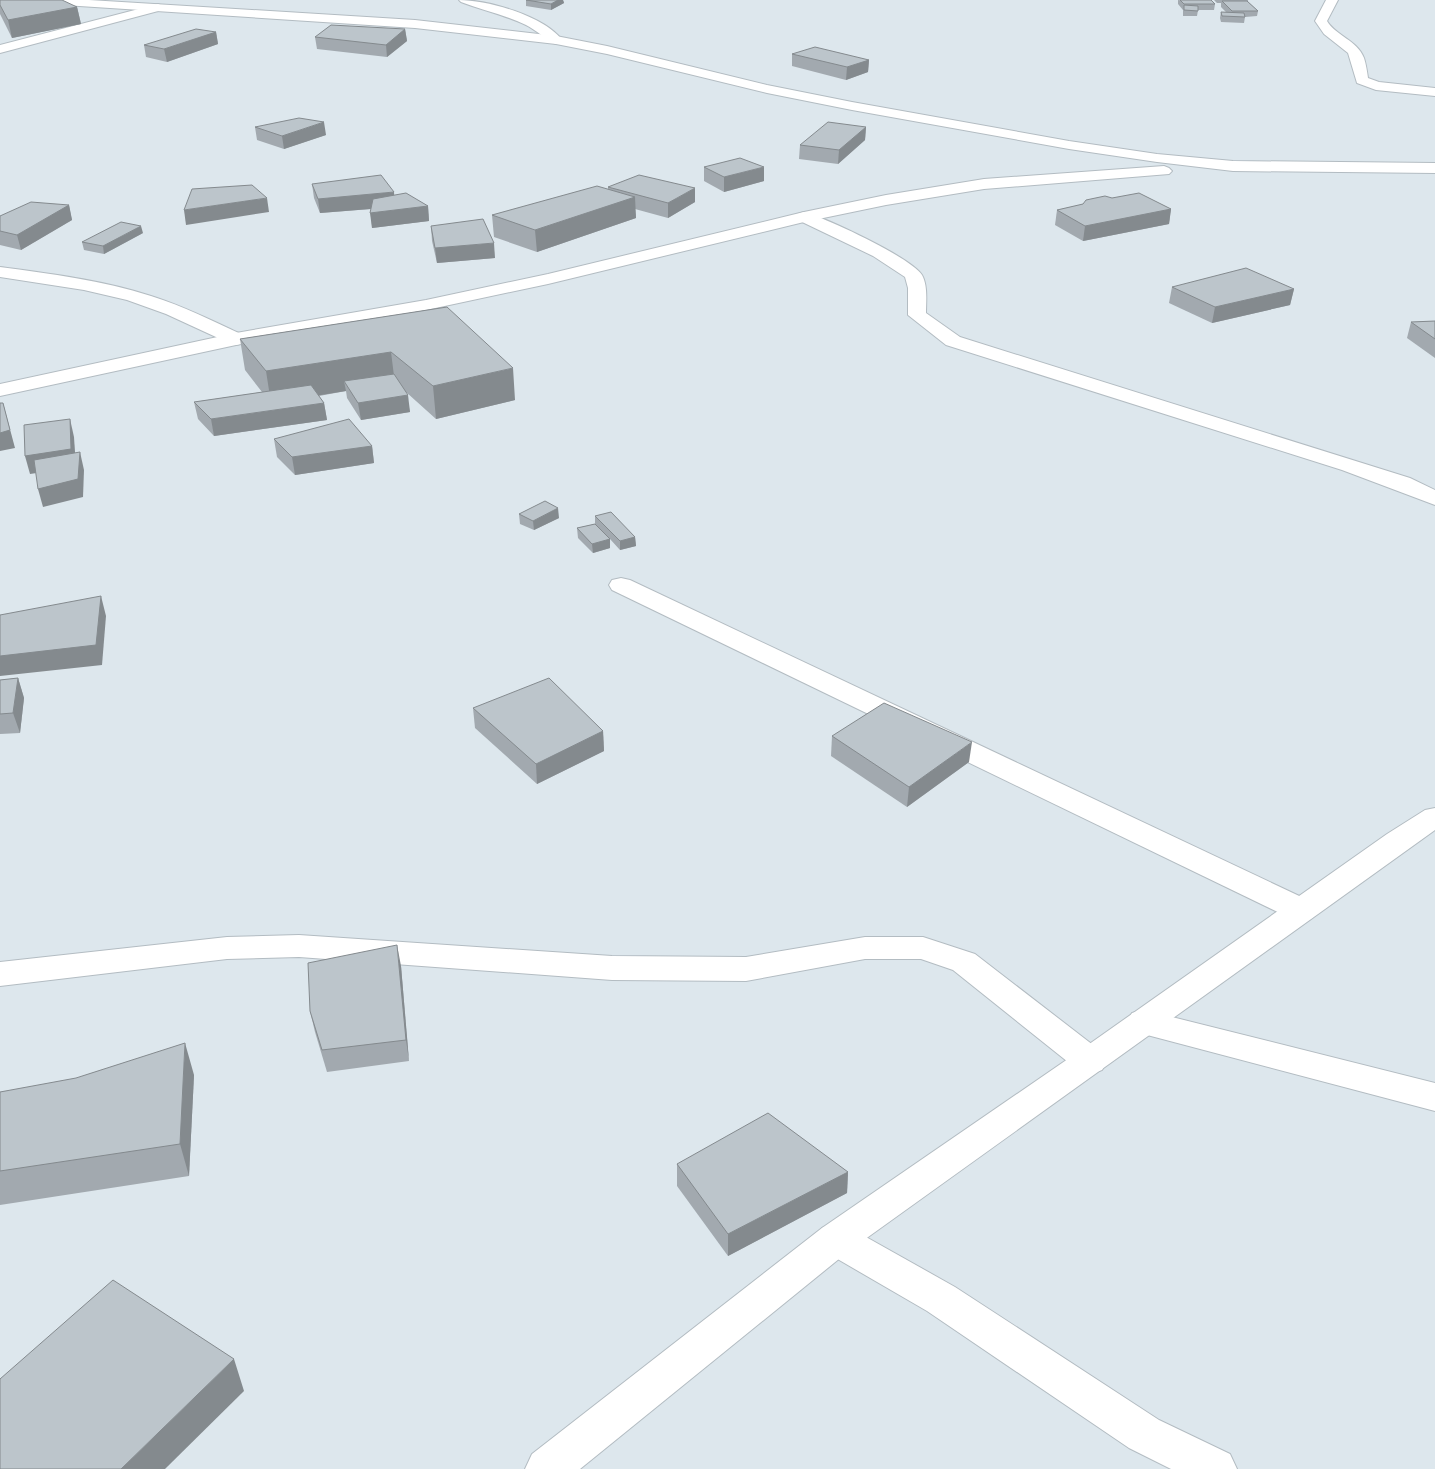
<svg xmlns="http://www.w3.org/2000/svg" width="1435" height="1469" font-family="Spectral,serif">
<rect width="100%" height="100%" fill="#dde7ed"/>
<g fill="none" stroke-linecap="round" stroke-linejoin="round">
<defs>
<g id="street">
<path d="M 459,0 C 488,0 544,16 562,40 L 556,44 C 549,42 535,29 526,25 C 505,15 482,10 461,2 Z"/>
<path d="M 1326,0 L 1338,0 L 1327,21 C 1336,36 1357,40 1364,58 C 1366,64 1367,71 1368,78 L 1379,82 L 1435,88 L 1435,96 L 1376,90 L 1357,83 L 1348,53 L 1324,34 L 1315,21 Z"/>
<path d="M 158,4 L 162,6 L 164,8 L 162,10 L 0,53 L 0,45 Z"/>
<path d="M 804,212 C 826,218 910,257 922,275 C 928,286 926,301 926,313 L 960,337 L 1410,478 L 1435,490 L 1435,505 L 1342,470 L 946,345 L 908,315 L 908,288 L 905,277 L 873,256 L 798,220 L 796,217 L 798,214 Z"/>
<path d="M 0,267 C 51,274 102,280 151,296 C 183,306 213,321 243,335 L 245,339 L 243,343 L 236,345 L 229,343 L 166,314 L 127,300 L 84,290 L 0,277 Z"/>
<path d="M 621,578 L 630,580 L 1312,902 L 1317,910 L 1312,918 L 1301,921 L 1290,918 L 612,590 L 609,585 L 612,580 Z"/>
<path d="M 299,935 L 612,956 L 746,957 L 865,937 L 923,937 L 975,954 L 1102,1052 L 1107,1061 L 1102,1070 L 1090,1074 L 1078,1070 L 953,970 L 921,959 L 865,959 L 746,981 L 612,980 L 299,957 L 227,959 L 0,986 L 0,962 L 227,937 Z"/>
<path d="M 1144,1010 L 1435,1083 L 1435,1111 L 1132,1031 L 1127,1022 L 1132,1013 Z"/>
<path d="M 836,1223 L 850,1228 L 955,1287 L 1159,1420 L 1230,1454 L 1237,1469 L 1171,1469 L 1129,1448 L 927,1311 L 822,1250 L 817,1239 L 822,1228 Z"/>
</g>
<g id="secondary">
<path d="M 27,0 L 89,0 L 415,20 L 556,36 L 607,46 L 767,85 L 852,102 L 1069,141 L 1157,154 L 1233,161 L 1435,163 L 1435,173 L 1233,171 L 1157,162 L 1069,149 L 852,110 L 767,93 L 607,54 L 556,44 L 415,28 L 33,3 Z"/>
<path d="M 1164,166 L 1169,168 L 1172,171 L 1169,174 L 984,189 L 886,205 L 804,222 L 548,284 L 426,310 L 236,345 L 0,396 L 0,384 L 236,333 L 426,300 L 548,274 L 804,212 L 886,195 L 984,179 Z"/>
<path d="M 1435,808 L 1435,830 L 850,1250 L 580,1469 L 525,1469 L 532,1454 L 822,1228 L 1078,1052 L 1387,834 L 1425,810 Z"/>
</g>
</defs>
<!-- street casing -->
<use href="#street" stroke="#b3bcc2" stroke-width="2"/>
<!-- secondary casing -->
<use href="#secondary" stroke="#b3bcc2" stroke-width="2"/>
<!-- street -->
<use href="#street" fill="#fff" fill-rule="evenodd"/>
<!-- secondary -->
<use href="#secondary" fill="#fff" fill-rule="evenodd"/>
</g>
<!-- wall -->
<g fill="#a2a9af">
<path d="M 0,0 L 77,7 L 81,24 L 12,38 L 0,14 Z"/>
<path d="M 526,0 L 563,0 L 564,3 L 551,10 L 526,6 Z"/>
<path d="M 1178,0 L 1215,4 L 1214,10 L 1198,10 L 1197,16 L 1183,16 L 1183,10 L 1178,4 Z"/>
<path d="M 1214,0 L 1248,0 L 1248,2 L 1258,11 L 1257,16 L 1245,17 L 1244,23 L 1221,22 L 1220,18 L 1221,12 L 1226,12 L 1221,7 L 1221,3 L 1217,3 Z"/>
<path d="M 405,29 L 407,41 L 387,57 L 317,49 L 315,37 Z"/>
<path d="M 216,32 L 218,44 L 167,62 L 146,57 L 144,45 Z"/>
<path d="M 792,54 L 869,60 L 868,72 L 846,80 L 792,66 Z"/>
<path d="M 255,127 L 326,135 L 284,149 L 257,140 Z"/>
<path d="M 866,127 L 865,140 L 838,164 L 799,159 L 800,145 Z"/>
<path d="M 704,167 L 764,181 L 724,192 L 704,181 Z"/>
<path d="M 312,184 L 394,195 L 428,206 L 429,221 L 372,228 L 371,209 L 320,213 L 314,198 Z"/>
<path d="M 608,187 L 695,202 L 668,218 L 635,209 L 636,218 L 537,252 L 494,237 L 492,215 L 608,189 Z"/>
<path d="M 1112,198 L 1171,209 L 1169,224 L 1083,241 L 1055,225 L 1057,210 Z"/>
<path d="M 69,205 L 72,220 L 21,250 L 0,245 L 0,216 Z"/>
<path d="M 431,226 L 495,258 L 437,263 L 432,241 Z"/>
<path d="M 143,233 L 104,254 L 84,250 L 82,242 Z"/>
<path d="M 1172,287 L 1294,289 L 1290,305 L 1212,323 L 1169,303 Z"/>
<path d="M 447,307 L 515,400 L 436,419 L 406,392 L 410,412 L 361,420 L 347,398 L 346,391 L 319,396 L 324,403 L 327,420 L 214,436 L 198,419 L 194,402 L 262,392 L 245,370 L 240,339 Z"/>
<path d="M 1435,321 L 1435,358 L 1407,338 L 1411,322 Z"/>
<path d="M 274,439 L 372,446 L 374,463 L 295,475 L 277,457 Z"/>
<path d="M 519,514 L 559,518 L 534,530 L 520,524 Z"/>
<path d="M 595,516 L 635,537 L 636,546 L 620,550 L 610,539 L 610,548 L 593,553 L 578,538 L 577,528 L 595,524 Z"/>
<path d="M 18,678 L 24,698 L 20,733 L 0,734 L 0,680 Z"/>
<path d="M 473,708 L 603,731 L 604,751 L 537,784 L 475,728 Z"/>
<path d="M 832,736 L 969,762 L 907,807 L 831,756 Z"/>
<path d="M 401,966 L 409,1061 L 327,1072 L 315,1032 L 310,1011 Z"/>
<path d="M 194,1075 L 189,1176 L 0,1205 L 0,1092 Z"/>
<path d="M 677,1164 L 848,1172 L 847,1193 L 728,1256 L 677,1186 Z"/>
</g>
<!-- shaded-wall -->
<g fill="#848a8e">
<path d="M 558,0 L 563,0 L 564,3 L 551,10 L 551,4 Z"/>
<path d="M 77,7 L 81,24 L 12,38 L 8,20 Z"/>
<path d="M 405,29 L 407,41 L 387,57 L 386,45 Z"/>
<path d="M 216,32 L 218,44 L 167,62 L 164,49 Z"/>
<path d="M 869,60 L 868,72 L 846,80 L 847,67 Z"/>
<path d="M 324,122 L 326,135 L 284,149 L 282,136 Z"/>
<path d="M 866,127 L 865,140 L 838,164 L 839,150 Z"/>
<path d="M 764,167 L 764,181 L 724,192 L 724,177 Z"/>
<path d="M 695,188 L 695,202 L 668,218 L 668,203 Z"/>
<path d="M 394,192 L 395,207 L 320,213 L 318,199 Z"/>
<path d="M 635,197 L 636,218 L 537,252 L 535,230 Z"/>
<path d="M 267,198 L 269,212 L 186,225 L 184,210 Z"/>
<path d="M 69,205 L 72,220 L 21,250 L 17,235 Z"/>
<path d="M 428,206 L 429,221 L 372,228 L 370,213 Z"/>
<path d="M 1171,209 L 1169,224 L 1083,241 L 1085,226 Z"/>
<path d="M 141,226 L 143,233 L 104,254 L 103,246 Z"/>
<path d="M 494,243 L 495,258 L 437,263 L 435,248 Z"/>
<path d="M 1294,289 L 1290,305 L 1212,323 L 1215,307 Z"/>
<path d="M 391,352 L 395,384 L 344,381 L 346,391 L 271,403 L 266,371 Z"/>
<path d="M 513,368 L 515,400 L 436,419 L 433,386 Z"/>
<path d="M 408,395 L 410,412 L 361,420 L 358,403 Z"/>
<path d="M 3,403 L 15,448 L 0,451 L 0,433 Z"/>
<path d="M 324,403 L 327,420 L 214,436 L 211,419 Z"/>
<path d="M 70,419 L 74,437 L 76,467 L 30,474 L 25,456 Z"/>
<path d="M 372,446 L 374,463 L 295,475 L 292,457 Z"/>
<path d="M 80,452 L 84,470 L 83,497 L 43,507 L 38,489 Z"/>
<path d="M 558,508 L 559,518 L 534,530 L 533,521 Z"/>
<path d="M 635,537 L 636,546 L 620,550 L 620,541 Z"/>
<path d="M 610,539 L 610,548 L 593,553 L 592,544 Z"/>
<path d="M 101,596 L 106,616 L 102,665 L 0,676 L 0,656 Z"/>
<path d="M 18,678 L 24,698 L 20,733 L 13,713 Z"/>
<path d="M 603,731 L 604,751 L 537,784 L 536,764 Z"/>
<path d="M 972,742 L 969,762 L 907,807 L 909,787 Z"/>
<path d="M 397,945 L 401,966 L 409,1061 L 406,1040 Z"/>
<path d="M 185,1043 L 194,1075 L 189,1176 L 180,1144 Z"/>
<path d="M 848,1172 L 847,1193 L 728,1256 L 728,1234 Z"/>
<path d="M 234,1359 L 244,1391 L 165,1469 L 121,1469 Z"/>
</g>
<!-- building -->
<g fill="#bcc5cb" stroke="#848a8e">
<path d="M 0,0 L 62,0 L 77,7 L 8,20 L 0,5 Z"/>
<path d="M 526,0 L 558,0 L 551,4 Z"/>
<path d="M 1180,0 L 1211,0 L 1215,4 L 1184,4 Z"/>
<path d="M 1222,1 L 1247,1 L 1258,11 L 1232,11 Z"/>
<path d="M 1184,5 L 1198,6 L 1198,11 L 1184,10 Z"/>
<path d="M 1221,12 L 1244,13 L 1245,17 L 1222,16 Z"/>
<path d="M 331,25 L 405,29 L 386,45 L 315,37 Z"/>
<path d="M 196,29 L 216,32 L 164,49 L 144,45 Z"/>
<path d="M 815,47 L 869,60 L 847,67 L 792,54 Z"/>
<path d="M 299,118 L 324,122 L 282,136 L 255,127 Z"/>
<path d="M 828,122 L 866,127 L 839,150 L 800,145 Z"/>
<path d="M 740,158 L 764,167 L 724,177 L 704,167 Z"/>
<path d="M 381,175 L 394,192 L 318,199 L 312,184 Z"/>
<path d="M 639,175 L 695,188 L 668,203 L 608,187 Z"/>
<path d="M 252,185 L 267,198 L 184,210 L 192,189 Z"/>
<path d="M 597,186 L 635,197 L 535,230 L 492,215 Z"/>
<path d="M 406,193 L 428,206 L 370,213 L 373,199 Z"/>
<path d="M 1139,193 L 1171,209 L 1085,226 L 1057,210 L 1083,204 L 1086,200 L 1105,196 L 1112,198 Z"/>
<path d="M 31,202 L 69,205 L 17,235 L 0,231 L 0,216 Z"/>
<path d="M 483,219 L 494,243 L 435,248 L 431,226 Z"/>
<path d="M 121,222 L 141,226 L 103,246 L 82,242 Z"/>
<path d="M 1246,268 L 1294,289 L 1215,307 L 1172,287 Z"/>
<path d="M 447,307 L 513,368 L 433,386 L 391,352 L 266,371 L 240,339 Z"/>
<path d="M 1435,321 L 1435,339 L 1411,322 Z"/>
<path d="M 394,374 L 408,395 L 358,403 L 344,381 Z"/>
<path d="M 311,385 L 324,403 L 211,419 L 194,402 Z"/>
<path d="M 0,403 L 3,403 L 10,430 L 0,433 Z"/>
<path d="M 70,419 L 71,449 L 25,456 L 24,425 Z"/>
<path d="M 349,419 L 372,446 L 292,457 L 274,439 Z"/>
<path d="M 80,452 L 78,479 L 38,489 L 34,460 Z"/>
<path d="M 545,501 L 558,508 L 533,521 L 519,514 Z"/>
<path d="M 611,512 L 635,537 L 620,541 L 595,516 Z"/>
<path d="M 595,524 L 610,539 L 592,544 L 577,528 Z"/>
<path d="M 101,596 L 96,645 L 0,656 L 0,615 Z"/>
<path d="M 18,678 L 13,713 L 0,714 L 0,680 Z"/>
<path d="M 549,678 L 603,731 L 536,764 L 473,708 Z"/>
<path d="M 884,703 L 972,742 L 909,787 L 832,736 Z"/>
<path d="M 397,945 L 406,1040 L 322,1050 L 310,1011 L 308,963 Z"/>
<path d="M 185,1043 L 180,1144 L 0,1171 L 0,1092 L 76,1078 Z"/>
<path d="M 768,1113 L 848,1172 L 728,1234 L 677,1164 Z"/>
<path d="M 113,1280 L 234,1359 L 121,1469 L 0,1469 L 0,1379 Z"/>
</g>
</svg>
